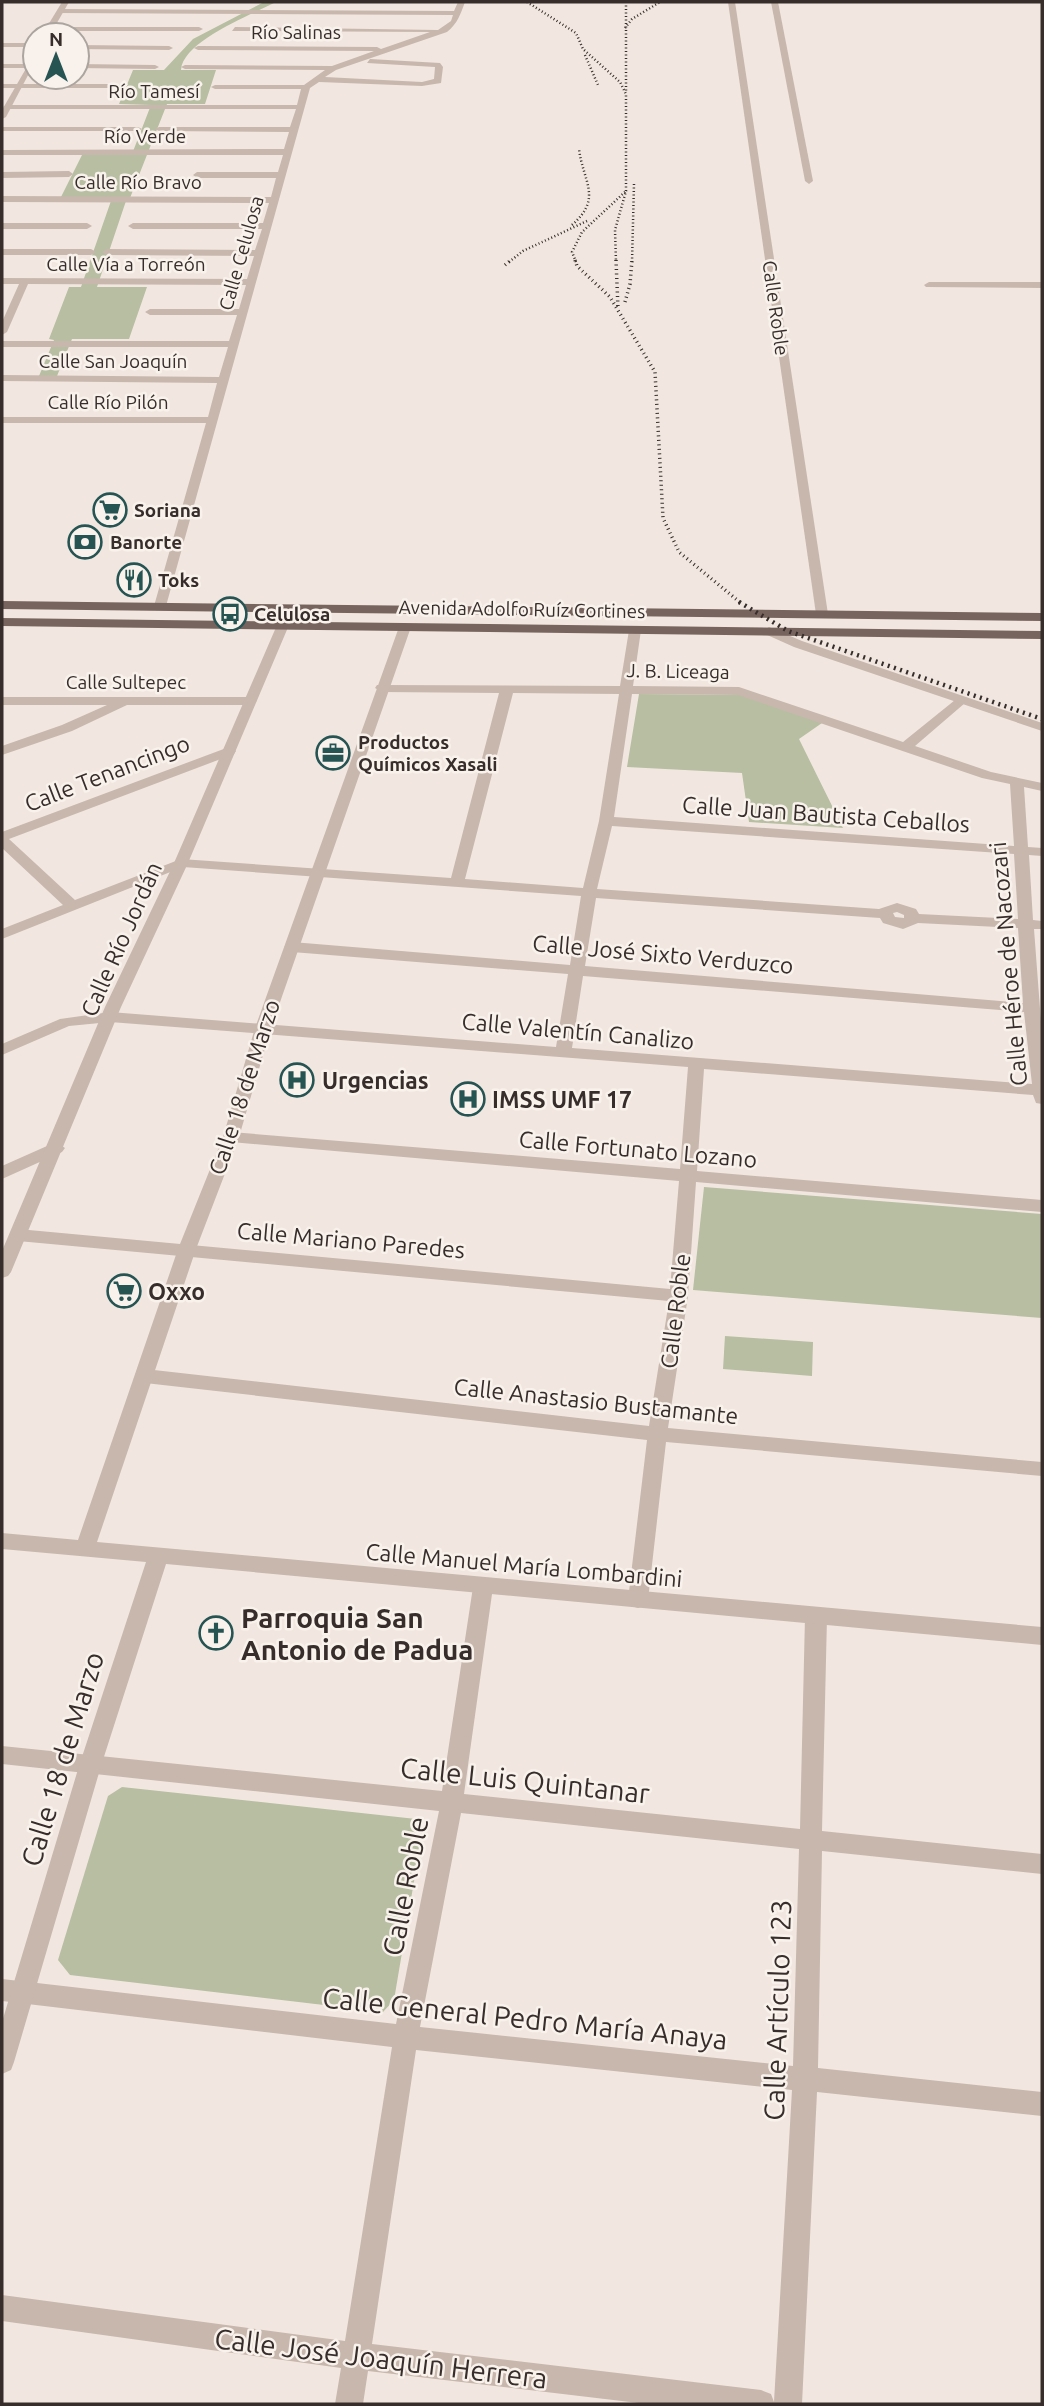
<svg xmlns="http://www.w3.org/2000/svg" width="1044" height="2406" font-family="Ubuntu,sans-serif">
<rect width="100%" height="100%" fill="#f1e7e0"/>
<!-- green -->
<g fill="#b7bea1">
<path d="M 264,2 L 276,2 C 251,15 183,41 181,70 L 216,70 L 205,104 L 167,104 L 130,198 L 127,198 L 97,287 L 147,287 L 129,339 L 72,339 L 57,376 L 39,376 L 54,340 L 49,339 L 69,287 L 81,287 L 112,198 L 61,197 L 82,155 L 132,154 L 151,105 L 119,104 L 133,70 L 164,70 L 193,39 Z"/>
<path d="M 639,694 L 745,695 L 822,723 L 799,739 L 843,828 L 749,822 L 742,773 L 627,767 Z"/>
<path d="M 704,1187 L 1042,1214 L 1042,1318 L 693,1290 Z"/>
<path d="M 725,1336 L 813,1342 L 812,1376 L 723,1369 Z"/>
<path d="M 122,1787 L 416,1819 L 423,1828 L 394,2000 L 383,2012 L 70,1975 L 58,1960 L 108,1796 Z"/>
</g>
<g fill="none" stroke-linecap="round" stroke-linejoin="round">
<!-- minor -->
<g fill="#c8b7ad" fill-rule="evenodd">
<path d="M 458,2 L 465,2 C 460,15 458,23 447,32 L 336,70 L 325,77 L 422,82 L 434,79 L 435,67 L 367,63 L 370,59 L 440,63 L 443,67 L 441,83 L 422,86 L 319,82 L 310,88 L 166,606 L 156,609 L 154,606 L 206,423 L 2,423 L 2,417 L 208,417 L 217,383 L 2,381 L 2,375 L 219,377 L 228,347 L 2,347 L 2,341 L 229,341 L 237,315 L 150,315 L 145,312 L 150,309 L 239,309 L 246,285 L 28,284 L 7,332 L 2,335 L 2,322 L 19,284 L 2,284 L 2,278 L 247,279 L 254,256 L 107,255 L 102,252 L 107,249 L 255,250 L 262,229 L 133,229 L 128,226 L 133,223 L 263,223 L 269,203 L 2,202 L 2,196 L 271,197 L 276,178 L 197,178 L 193,175 L 197,172 L 278,172 L 283,155 L 2,155 L 2,150 L 284,149 L 289,132 L 159,131 L 155,129 L 159,127 L 290,127 L 296,109 L 7,109 L 3,107 L 7,105 L 297,105 L 301,89 L 215,89 L 211,87 L 215,85 L 304,85 L 325,70 L 185,69 L 181,67 L 185,65 L 332,66 L 374,51 L 198,50 L 194,48 L 198,46 L 377,47 L 381,49 L 430,32 L 232,31 L 235,27 L 438,30 L 451,21 L 453,15 L 56,13 L 59,9 L 454,11 Z"/>
<path d="M 728,2 L 735,2 L 828,614 L 822,618 L 816,614 Z"/>
<path d="M 771,2 L 778,2 L 813,181 L 809,184 L 805,181 Z"/>
<path d="M 49,27 L 199,27 L 203,29 L 199,31 L 46,31 Z"/>
<rect x="2" y="43" width="33" height="4"/>
<path d="M 77,45 L 169,46 L 173,48 L 169,50 L 77,49 Z"/>
<rect x="2" y="64" width="33" height="4"/>
<path d="M 77,64 L 155,65 L 159,67 L 155,69 L 77,68 Z"/>
<path d="M 2,84 L 122,84 L 126,86 L 122,88 L 2,88 Z"/>
<path d="M 2,127 L 138,127 L 142,129 L 138,131 L 2,131 Z"/>
<path d="M 2,172 L 69,171 L 73,174 L 69,177 L 2,178 Z"/>
<path d="M 2,223 L 87,223 L 92,226 L 87,229 L 2,229 Z"/>
<path d="M 2,249 L 91,249 L 96,252 L 91,255 L 2,255 Z"/>
<path d="M 929,282 L 1042,282 L 1042,288 L 926,287 L 924,285 Z"/>
<path d="M 635,626 L 641,630 L 633,686 L 739,687 L 903,742 L 960,696 L 967,700 L 965,703 L 915,746 L 991,772 L 1042,783 L 1042,791 L 1024,787 L 1028,847 L 1042,848 L 1042,856 L 1029,855 L 1033,920 L 1042,921 L 1042,929 L 1034,929 L 1042,1035 L 1042,1104 L 1036,1103 L 1033,1095 L 704,1069 L 697,1171 L 1042,1200 L 1042,1212 L 696,1182 L 688,1296 L 668,1428 L 1042,1462 L 1042,1476 L 666,1442 L 648,1600 L 645,1606 L 638,1608 L 631,1606 L 628,1600 L 647,1440 L 145,1383 L 138,1381 L 136,1376 L 138,1371 L 145,1369 L 649,1426 L 669,1301 L 18,1241 L 9,1235 L 18,1229 L 670,1289 L 679,1181 L 231,1142 L 223,1137 L 231,1132 L 680,1169 L 688,1067 L 110,1022 L 69,1026 L 2,1055 L 2,1044 L 60,1019 L 110,1012 L 556,1047 L 568,974 L 292,952 L 284,947 L 292,942 L 570,965 L 581,896 L 183,867 L 2,939 L 2,929 L 63,905 L 2,848 L 2,832 L 229,747 L 236,751 L 234,754 L 9,839 L 75,900 L 181,859 L 451,878 L 499,693 L 382,692 L 375,688 L 377,685 L 620,686 L 629,630 ZM 513,693 L 619,694 L 599,821 L 583,888 L 465,879 ZM 632,694 L 738,695 L 982,778 L 1010,784 L 1014,846 L 614,817 ZM 612,826 L 1014,854 L 1018,919 L 919,914 L 916,909 L 897,903 L 879,909 L 597,889 ZM 596,898 L 880,918 L 883,923 L 903,929 L 918,923 L 1018,928 L 1023,1003 L 585,966 ZM 897,912 L 904,915 L 904,918 L 895,917 L 893,913 ZM 583,976 L 1024,1012 L 1032,1084 L 572,1048 Z"/>
<path d="M 2,697 L 250,697 L 257,701 L 250,705 L 127,705 L 72,731 L 2,755 L 2,746 L 62,725 L 107,705 L 2,705 Z"/>
<path d="M 56,1142 L 65,1148 L 62,1152 L 2,1179 L 2,1166 Z"/>
<path d="M 483,1579 L 490,1581 L 493,1587 L 464,1794 L 800,1829 L 805,1617 L 809,1611 L 816,1609 L 823,1611 L 827,1617 L 822,1831 L 1042,1854 L 1042,1874 L 822,1851 L 818,2068 L 1042,2092 L 1042,2116 L 817,2092 L 802,2404 L 647,2404 L 368,2371 L 363,2404 L 335,2404 L 341,2368 L 2,2321 L 2,2295 L 345,2341 L 392,2047 L 2,2001 L 2,1979 L 396,2024 L 439,1811 L 2,1764 L 2,1746 L 442,1791 L 473,1587 L 476,1581 ZM 461,1813 L 799,1849 L 793,2066 L 420,2027 ZM 416,2050 L 792,2090 L 774,2402 L 771,2394 L 761,2390 L 372,2344 Z"/>
</g>
<!-- tertiary -->
<g fill="#c8b7ad" fill-rule="evenodd">
<path d="M 62,2 L 69,2 L 50,35 L 42,35 Z"/>
<path d="M 35,53 L 35,62 L 6,117 L 2,119 L 2,110 Z"/>
<path d="M 283,605 L 293,608 L 289,625 L 188,863 L 121,1007 L 11,1272 L 8,1276 L 2,1278 L 2,1251 L 105,1007 L 174,863 L 277,625 Z"/>
<path d="M 405,623 L 411,627 L 271,1028 L 239,1137 L 196,1249 L 97,1542 L 1042,1627 L 1042,1645 L 166,1564 L 101,1766 L 14,2062 L 11,2070 L 2,2074 L 2,2022 L 79,1766 L 146,1562 L 2,1549 L 2,1533 L 78,1540 L 178,1249 L 223,1137 L 255,1028 L 399,627 Z"/>
<path d="M 769,627 L 802,641 L 1042,723 L 1042,731 L 794,647 L 765,634 L 763,631 Z"/>
</g>
<!-- primary -->
<g fill="#77645e" fill-rule="evenodd">
<path d="M 2,601 L 1042,613 L 1042,621 L 2,609 Z"/>
<path d="M 2,618 L 1042,631 L 1042,639 L 2,626 Z"/>
</g>
<!-- rail-far2 -->
<g stroke="#372e2b" stroke-width="2.5" stroke-dasharray="1 2.5" stroke-linecap="butt">
<path d="M 527,2 L 576,33 L 583,49 L 620,82 L 626,94 L 626,191 L 615,230 L 616,262"/>
<path d="M 626,2 L 626,93"/>
<path d="M 625,28 L 632,19 L 660,2"/>
<path d="M 585,55 L 598,85"/>
<path d="M 572,225 C 603,198 583,182 579,149"/>
<path d="M 509,262 L 523,251 L 587,221"/>
<path d="M 576,262 L 572,252 L 582,232 L 626,191"/>
<path d="M 632,262 L 634,184"/>
</g>
<!-- rail-far1 -->
<g stroke="#372e2b" stroke-width="3.5" stroke-dasharray="1 3.5" stroke-linecap="butt">
<path d="M 575,260 L 577,266 L 610,297 L 655,372 L 663,518 L 679,552 L 742,604"/>
<path d="M 616,260 L 618,308"/>
<path d="M 505,265 L 511,260"/>
<path d="M 625,302 L 630,284 L 632,260"/>
</g>
<!-- rail -->
<path stroke="#372e2b" stroke-width="4.5" stroke-dasharray="2 4.5" stroke-linecap="butt" d="M 739,602 L 788,631 L 1042,719"/>
</g>
<!-- icons -->
<defs>
<symbol id="supermarket-ring" viewBox="-11 -11 22 22"><circle r="9.5" fill="#f9f2ec" stroke="#255453" stroke-width="1.5"/><path d="M-6-5.5h2.5l.6 2H6L4.5 2H-2.5L-4.4-4H-6ZM-1.5 3.2a1.3 1.3 0 1 0 .1 0ZM3 3.2a1.3 1.3 0 1 0 .1 0Z" fill="#255453"/></symbol>
<symbol id="bank-ring" viewBox="-11 -11 22 22"><circle r="9.5" fill="#f9f2ec" stroke="#255453" stroke-width="1.5"/><path d="M-6-4H6V4H-6ZM0-2.3a2.3 2.3 0 1 0 0 4.6a2.3 2.3 0 1 0 0-4.6Z" fill="#255453"/></symbol>
<symbol id="restaurant-ring" viewBox="-11 -11 22 22"><circle r="9.5" fill="#f9f2ec" stroke="#255453" stroke-width="1.5"/><path d="M-5-6h1v4h1v-4h1v4h1v-4h1v5L-1.5 .5V6h-2V.5L-5-1ZM5-6V6H3V1.5H1.5Q1.5-4 5-6Z" fill="#255453"/></symbol>
<symbol id="bus-ring" viewBox="-11 -11 22 22"><circle r="9.5" fill="#f9f2ec" stroke="#255453" stroke-width="1.5"/><path d="M-5-6H5V4H4V6H2V4H-2V6H-4V4H-5ZM-3.5-4V0h7V-4ZM-3.5 1.2v1.5H-2V1.2ZM2 1.2v1.5H3.5V1.2Z" fill="#255453"/></symbol>
<symbol id="office-ring" viewBox="-11 -11 22 22"><circle r="9.5" fill="#f9f2ec" stroke="#255453" stroke-width="1.5"/><path d="M-6-3h4V-5.5h4V-3h4V5H-6ZM-1-4.5V-3h2v-1.5ZM-6 0V1H6V0Z" fill="#255453"/></symbol>
<symbol id="hospital-ring" viewBox="-11 -11 22 22"><circle r="9.5" fill="#f9f2ec" stroke="#255453" stroke-width="1.5"/><path d="M-5-5h3v3.5h4V-5h3V5h-3V1.5h-4V5h-3Z" fill="#255453"/></symbol>
<symbol id="church-ring" viewBox="-11 -11 22 22"><circle r="9.5" fill="#f9f2ec" stroke="#255453" stroke-width="1.5"/><path d="M-1.2-6h2.4v3.5h3.3v2.4h-3.3V6h-2.4V-.1h-3.3v-2.4h3.3Z" fill="#255453"/></symbol>
</defs>
<g fill-rule="evenodd">
<use href="#supermarket-ring" x="91" y="491" width="38" height="38"/>
<use href="#bank-ring" x="66" y="523" width="38" height="38"/>
<use href="#restaurant-ring" x="115" y="561" width="38" height="38"/>
<use href="#bus-ring" x="211" y="595" width="38" height="38"/>
<use href="#office-ring" x="314" y="734" width="38" height="38"/>
<use href="#hospital-ring" x="278" y="1061" width="38" height="38"/>
<use href="#hospital-ring" x="449" y="1080" width="38" height="38"/>
<use href="#supermarket-ring" x="105" y="1272" width="38" height="38"/>
<use href="#church-ring" x="197" y="1614" width="38" height="38"/>
</g>
<g text-anchor="middle" dominant-baseline="central" stroke-width="5" stroke-linejoin="round" paint-order="stroke">
<!-- far-street labels -->
<g font-size="19" fill="#372e2b" stroke="#f9f2ec">
<text x="296" y="32">Río Salinas</text>
<text x="154" y="91">Río Tamesí</text>
<text x="145" y="136">Río Verde</text>
<text x="138" y="182">Calle Río Bravo</text>
<text transform="translate(241 253) rotate(-74)">Calle Celulosa</text>
<text x="126" y="264">Calle Vía a Torreón</text>
<text transform="translate(776 308) rotate(82)">Calle Roble</text>
<text x="113" y="361">Calle San Joaquín</text>
<text x="108" y="402">Calle Río Pilón</text>
<text transform="translate(522 609) rotate(1)">Avenida Adolfo Ruíz Cortines</text>
<text transform="translate(678 671) rotate(1)">J. B. Liceaga</text>
<text x="126" y="682">Calle Sultepec</text>
</g>
<!-- far-poi labels -->
<g font-size="19" font-weight="bold" fill="#372e2b" stroke="#f9f2ec" text-anchor="start">
<text x="134" y="510">Soriana</text>
<text x="110" y="542">Banorte</text>
<text x="158" y="580">Toks</text>
<text x="254" y="614">Celulosa</text>
<text x="358" y="742">Productos<tspan x="358" dy="22">Químicos Xasali</tspan></text>
</g>
<!-- street labels -->
<g font-size="23" fill="#372e2b" stroke="#f9f2ec">
<text transform="translate(107 773) rotate(-21)">Calle Tenancingo</text>
<text transform="translate(826 814) rotate(4)">Calle Juan Bautista Ceballos</text>
<text transform="translate(121 939) rotate(-66)">Calle Río Jordán</text>
<text transform="translate(663 954) rotate(5)">Calle José Sixto Verduzco</text>
<text transform="translate(1008 964) rotate(-95)">Calle Héroe de Nacozari</text>
<text transform="translate(578 1031) rotate(5)">Calle Valentín Canalizo</text>
<text transform="translate(244 1087) rotate(-72)">Calle 18 de Marzo</text>
<text transform="translate(638 1149) rotate(5)">Calle Fortunato Lozano</text>
<text transform="translate(351 1240) rotate(5)">Calle Mariano Paredes</text>
<text transform="translate(675 1311) rotate(-83)">Calle Roble</text>
<text transform="translate(596 1401) rotate(6)">Calle Anastasio Bustamante</text>
<text transform="translate(524 1565) rotate(5)">Calle Manuel María Lombardini</text>
</g>
<!-- poi labels -->
<g font-size="23" font-weight="bold" fill="#372e2b" stroke="#f9f2ec" text-anchor="start">
<text x="322" y="1080">Urgencias</text>
<text x="492" y="1099">IMSS UMF 17</text>
<text x="148" y="1291">Oxxo</text>
</g>
<!-- near-poi labels -->
<g font-size="28" font-weight="bold" fill="#372e2b" stroke="#f9f2ec" text-anchor="start">
<text x="241" y="1617">Parroquia San<tspan x="241" dy="32">Antonio de Padua</tspan></text>
</g>
<!-- near-street labels -->
<g font-size="28" fill="#372e2b" stroke="#f9f2ec">
<text transform="translate(62 1759) rotate(-73)">Calle 18 de Marzo</text>
<text transform="translate(525 1780) rotate(6)">Calle Luis Quintanar</text>
<text transform="translate(405 1886) rotate(-79)">Calle Roble</text>
<text transform="translate(777 2010) rotate(-88)">Calle Artículo 123</text>
<text transform="translate(525 2018) rotate(6)">Calle General Pedro María Anaya</text>
<text transform="translate(381 2358) rotate(7)">Calle José Joaquín Herrera</text>
</g>
</g>
<!-- border -->
<rect width="1044" height="2406" fill="none" stroke="#372e2b" stroke-width="7"/>
<!-- north arrow -->
<g transform="translate(56 56)"><circle r="33" fill="#f9f2ec" stroke="#aba49f" stroke-width="2"/>
<path d="M0-5L12 26L0 18L-12 26Z" fill="#255453"/>
<text y="-10" font-size="19" font-weight="bold" text-anchor="middle" fill="#372e2b">N</text>
</g>
</svg>
